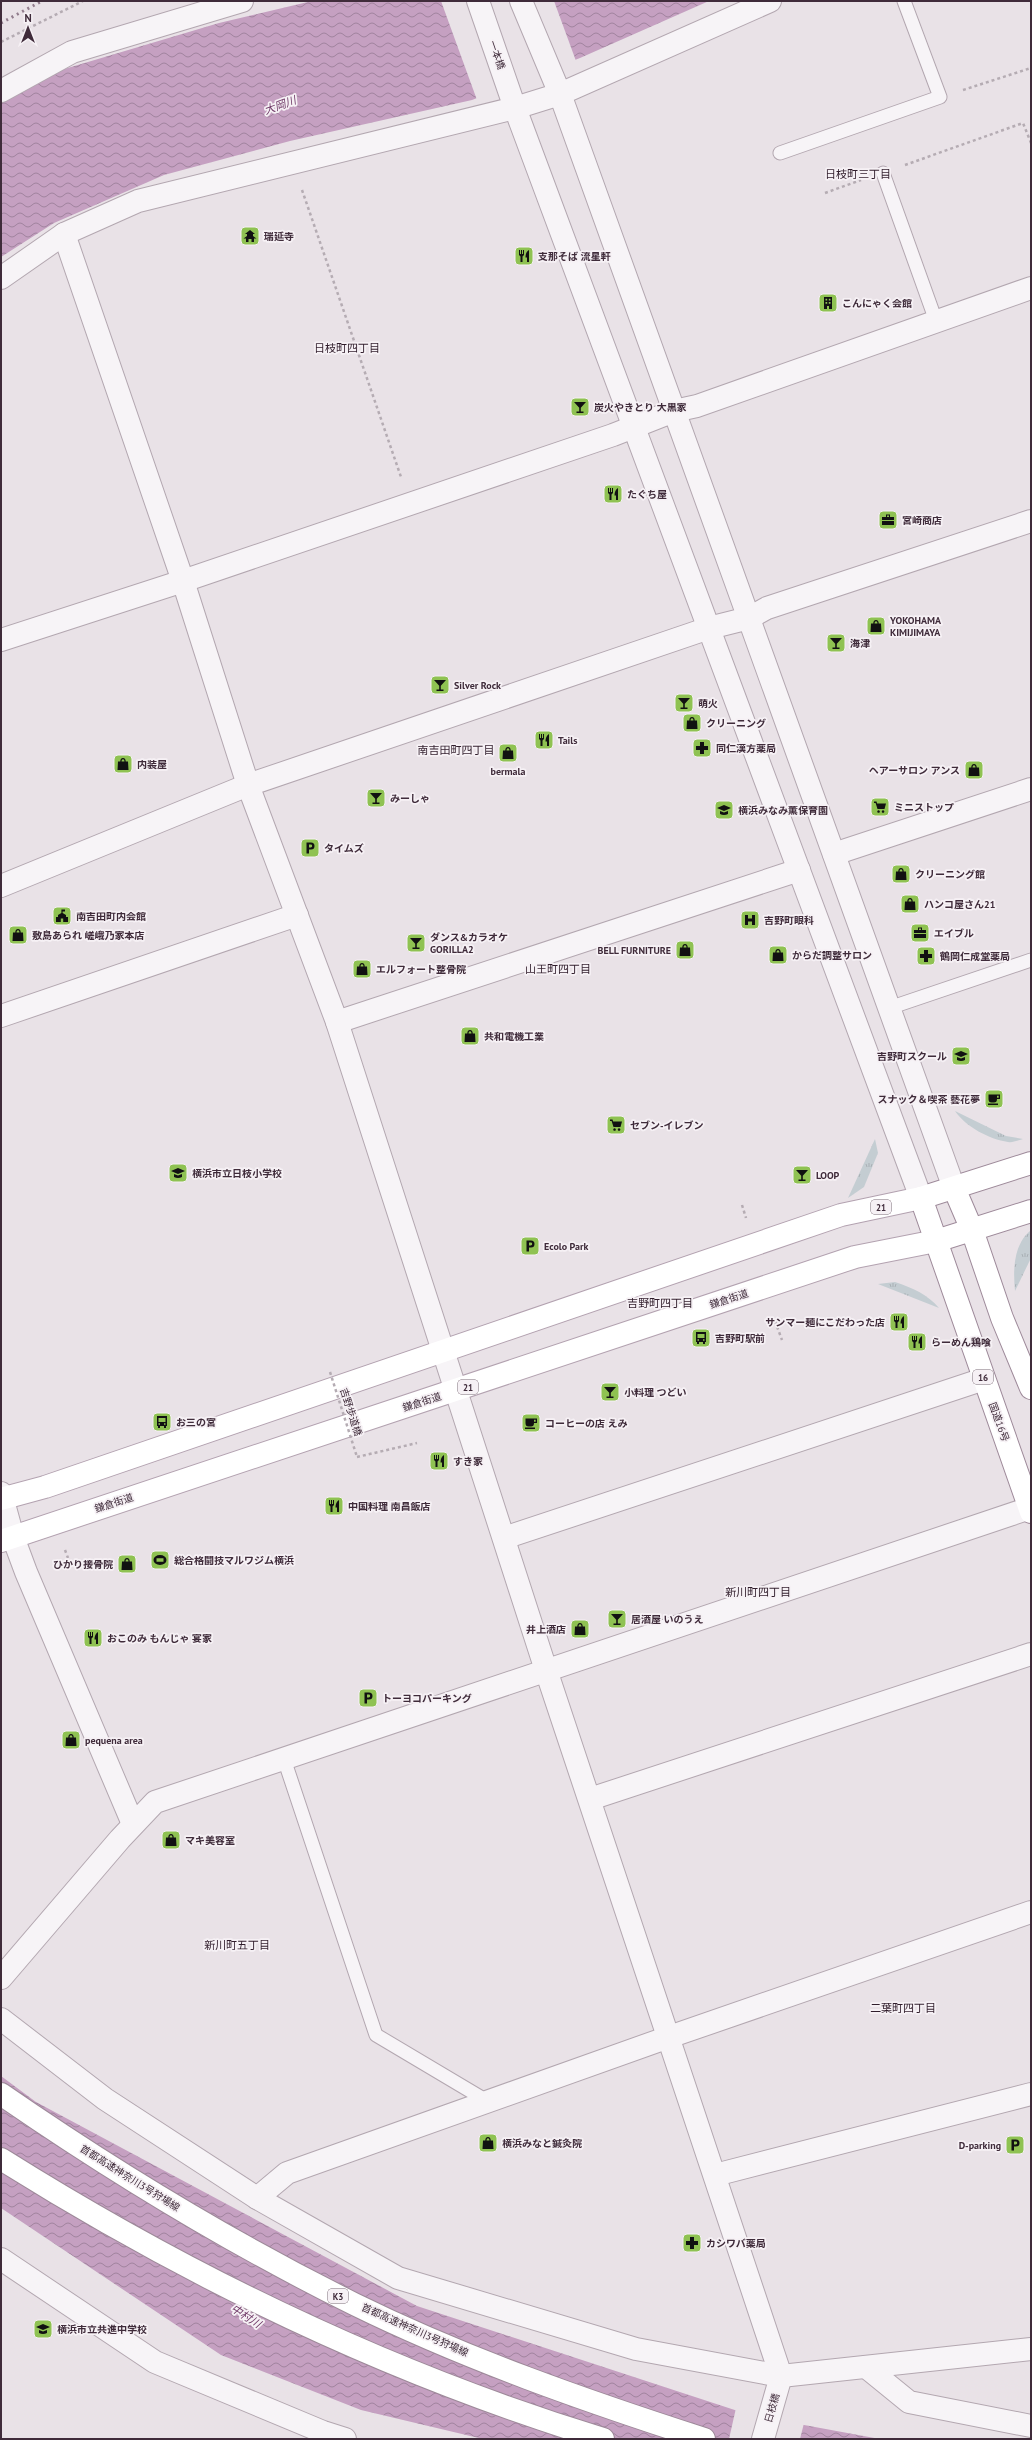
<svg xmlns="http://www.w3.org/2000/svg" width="1032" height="2440" font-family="'PT Sans','Noto Sans JP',sans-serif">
<defs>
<pattern id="grass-tufts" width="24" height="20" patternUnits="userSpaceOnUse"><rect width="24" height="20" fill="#c4cdd2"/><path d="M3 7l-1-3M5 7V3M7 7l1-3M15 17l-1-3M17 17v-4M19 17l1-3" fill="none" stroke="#a9b0b5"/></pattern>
<pattern id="water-waves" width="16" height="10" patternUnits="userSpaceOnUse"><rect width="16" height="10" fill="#c5a0c1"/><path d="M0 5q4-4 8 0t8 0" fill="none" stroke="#a1839e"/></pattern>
</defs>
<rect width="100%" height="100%" fill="#e9e2e7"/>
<!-- grass -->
<g fill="url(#grass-tufts)">
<path d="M 955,1111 L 1006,1136 L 1023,1139 C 1019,1140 1013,1143 1008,1142 C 989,1139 966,1127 955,1111 Z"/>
<path d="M 875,1139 L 878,1153 L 864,1187 L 848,1198 Z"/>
<path d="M 1031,1230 L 1031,1258 L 1015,1291 C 1013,1270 1013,1245 1031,1230 Z"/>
<path d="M 895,1282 C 913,1288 927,1294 939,1308 L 878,1284 Z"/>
</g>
<!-- water -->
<g fill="url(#water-waves)">
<path d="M 312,1 L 709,1 L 580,58 L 472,100 L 290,141 L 164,175 L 54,223 L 1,257 L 1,102 L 61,70 L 219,23 Z"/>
<path d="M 1,2076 L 36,2102 L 417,2306 L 750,2415 L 880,2439 L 483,2439 L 361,2410 L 221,2355 L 1,2208 Z"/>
</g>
<!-- pier -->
<g fill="#e9e2e7">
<path d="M 441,1 L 554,1 L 576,61 L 477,100 Z"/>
<path d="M 736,2408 L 804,2423 L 800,2439 L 729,2439 Z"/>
</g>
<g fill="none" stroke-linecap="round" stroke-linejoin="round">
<defs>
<g id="service">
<path d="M 780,153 L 940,97 L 904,1"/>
<path d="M 883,173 L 936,321"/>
<path d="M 889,1008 L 1031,960"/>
<path d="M 284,1759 L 376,2035 L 487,2101"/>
</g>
<g id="minor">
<path d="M 1,91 L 72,52 L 242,1"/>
<path d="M 64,234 L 183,581 L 248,785 L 337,1022 L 546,1670 L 781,2376"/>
<path d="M 1,278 L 64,234 L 138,201 L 515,108 L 560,94 L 770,1"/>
<path d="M 1,640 L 183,581 L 613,435 L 674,411 L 697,406 L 1031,288"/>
<path d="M 834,854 L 1031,789"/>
<path d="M 1,886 L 248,785 L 709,628 L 749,618 L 767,608 L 1031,521"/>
<path d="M 1,1016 L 297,915"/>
<path d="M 337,1022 L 799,870"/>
<path d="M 1,1493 L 13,1537 L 26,1572 L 133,1824"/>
<path d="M 504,1538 L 984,1379"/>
<path d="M 590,1799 L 1031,1654"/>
<path d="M 1,1978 L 120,1839 L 155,1802 L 1030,1508"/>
<path d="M 1,2019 L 105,2099 L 257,2198 L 398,2278 L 636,2349 L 781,2376 L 1031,2349"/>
<path d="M 715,2175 L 1031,2094"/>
<path d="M 257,2198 L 287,2173 L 669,2037 L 1031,1912"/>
<path d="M 1,2259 L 155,2362 L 323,2432 L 345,2439"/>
<path d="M 866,2367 L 909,2402 L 1031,2426"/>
</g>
<g id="tertiary">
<path d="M 478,1 L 515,108 L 921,1198"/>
<path d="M 521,1 L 560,94 L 954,1188"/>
<path d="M 763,2439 L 781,2376"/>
</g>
<g id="primary">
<path d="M 1,1499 L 45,1487 L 841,1215 L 921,1198"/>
<path d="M 1,1541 L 855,1257 L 936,1241"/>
</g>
<g id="trunk">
<path d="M 1031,1163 L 921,1198 L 1031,1512"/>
<path d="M 954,1188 L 972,1230 L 1002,1318 L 1031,1388"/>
<path d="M 936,1241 L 1031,1211"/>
</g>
<g id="motorway">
<path d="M 1,2094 C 114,2172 231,2243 354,2304 C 466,2359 586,2401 704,2439"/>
<path d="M 1,2159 C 189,2277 390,2374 603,2439"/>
</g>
</defs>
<!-- service casing -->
<use href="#service" stroke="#b3a7b0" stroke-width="15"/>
<!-- minor casing -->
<use href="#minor" stroke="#b3a7b0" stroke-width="24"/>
<!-- tertiary casing -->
<use href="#tertiary" stroke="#b3a7b0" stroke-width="24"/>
<!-- primary casing -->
<use href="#primary" stroke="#b3a2b0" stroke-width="24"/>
<!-- trunk casing -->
<use href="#trunk" stroke="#9e8a9a" stroke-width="24"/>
<!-- motorway casing -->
<use href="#motorway" stroke="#9e8a9a" stroke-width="24"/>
<!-- path -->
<g stroke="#b5acb3" stroke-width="2.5" stroke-dasharray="3 3" stroke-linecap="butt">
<path d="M 1,42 L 83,1"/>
<path d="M 963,90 L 1031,68"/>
<path d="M 905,165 L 1023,123 L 1031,143"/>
<path d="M 302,190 L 401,477"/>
<path d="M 825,193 L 861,180"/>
<path d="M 742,1205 L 746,1218"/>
<path d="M 775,1321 L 782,1340"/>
<path d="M 357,1457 L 417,1443"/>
<path d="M 65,1550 L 68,1558"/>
</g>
<!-- service -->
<use href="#service" stroke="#f7f4f7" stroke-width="13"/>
<!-- minor -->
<use href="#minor" stroke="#f7f4f7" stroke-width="22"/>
<!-- tertiary -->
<use href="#tertiary" stroke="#f7f4f7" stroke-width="22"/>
<!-- primary -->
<use href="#primary" stroke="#fff" stroke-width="22"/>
<!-- trunk -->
<use href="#trunk" stroke="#fff" stroke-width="22"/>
<!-- motorway -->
<use href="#motorway" stroke="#fff" stroke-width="22"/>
<!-- rail -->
<path stroke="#917c8c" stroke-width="3" stroke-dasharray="2 4" stroke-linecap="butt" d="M 1,23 L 42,1"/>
<!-- path-bridge -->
<path stroke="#b5acb3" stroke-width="2.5" stroke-dasharray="3 3" stroke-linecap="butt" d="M 330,1372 L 357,1457"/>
</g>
<!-- icons -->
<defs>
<symbol id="temple-square" viewBox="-11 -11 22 22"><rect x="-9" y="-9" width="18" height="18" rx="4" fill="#8fc252" stroke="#f6f1f5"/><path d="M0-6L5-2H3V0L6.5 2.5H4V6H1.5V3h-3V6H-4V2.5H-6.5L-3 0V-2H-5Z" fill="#111"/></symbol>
<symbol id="restaurant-square" viewBox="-11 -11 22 22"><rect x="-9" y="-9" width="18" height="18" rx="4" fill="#8fc252" stroke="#f6f1f5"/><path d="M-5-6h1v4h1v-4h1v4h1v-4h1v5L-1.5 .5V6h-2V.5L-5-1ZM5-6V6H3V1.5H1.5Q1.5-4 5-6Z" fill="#111"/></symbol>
<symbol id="building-square" viewBox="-11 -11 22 22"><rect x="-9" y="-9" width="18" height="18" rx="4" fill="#8fc252" stroke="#f6f1f5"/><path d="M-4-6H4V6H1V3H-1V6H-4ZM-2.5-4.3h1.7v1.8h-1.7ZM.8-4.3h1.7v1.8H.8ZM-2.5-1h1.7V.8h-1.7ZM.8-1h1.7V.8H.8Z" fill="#111"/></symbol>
<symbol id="bar-square" viewBox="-11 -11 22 22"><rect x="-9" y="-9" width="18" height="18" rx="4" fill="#8fc252" stroke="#f6f1f5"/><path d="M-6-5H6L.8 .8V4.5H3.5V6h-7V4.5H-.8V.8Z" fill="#111"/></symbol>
<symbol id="office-square" viewBox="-11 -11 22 22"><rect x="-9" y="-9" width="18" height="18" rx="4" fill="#8fc252" stroke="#f6f1f5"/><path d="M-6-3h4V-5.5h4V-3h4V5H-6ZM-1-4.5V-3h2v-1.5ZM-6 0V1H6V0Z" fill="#111"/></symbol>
<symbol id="shop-square" viewBox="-11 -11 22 22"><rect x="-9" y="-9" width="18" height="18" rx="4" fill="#8fc252" stroke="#f6f1f5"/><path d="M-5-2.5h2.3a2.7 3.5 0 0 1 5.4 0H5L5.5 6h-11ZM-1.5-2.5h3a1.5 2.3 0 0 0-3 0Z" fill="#111"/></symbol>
<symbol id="pharmacy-square" viewBox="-11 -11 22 22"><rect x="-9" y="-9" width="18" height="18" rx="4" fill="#8fc252" stroke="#f6f1f5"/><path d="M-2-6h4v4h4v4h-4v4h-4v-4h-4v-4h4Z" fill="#111"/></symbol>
<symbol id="supermarket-square" viewBox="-11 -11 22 22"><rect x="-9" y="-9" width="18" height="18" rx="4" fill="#8fc252" stroke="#f6f1f5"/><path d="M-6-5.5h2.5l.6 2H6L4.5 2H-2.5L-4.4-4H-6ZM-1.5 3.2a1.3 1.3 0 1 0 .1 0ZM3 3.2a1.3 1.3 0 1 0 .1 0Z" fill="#111"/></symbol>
<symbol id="school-square" viewBox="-11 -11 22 22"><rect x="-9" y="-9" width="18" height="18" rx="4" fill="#8fc252" stroke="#f6f1f5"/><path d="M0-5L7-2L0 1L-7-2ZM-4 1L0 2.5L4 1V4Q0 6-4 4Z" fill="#111"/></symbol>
<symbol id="parking-square" viewBox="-11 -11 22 22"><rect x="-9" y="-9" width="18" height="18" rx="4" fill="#8fc252" stroke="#f6f1f5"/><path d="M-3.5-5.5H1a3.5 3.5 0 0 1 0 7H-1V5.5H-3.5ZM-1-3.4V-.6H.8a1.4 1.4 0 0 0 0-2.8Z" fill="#111"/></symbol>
<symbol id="civic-square" viewBox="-11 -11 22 22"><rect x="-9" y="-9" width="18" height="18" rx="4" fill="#8fc252" stroke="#f6f1f5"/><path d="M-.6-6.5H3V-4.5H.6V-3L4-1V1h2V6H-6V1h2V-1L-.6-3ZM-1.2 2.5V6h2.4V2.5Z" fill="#111"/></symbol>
<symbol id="hospital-square" viewBox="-11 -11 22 22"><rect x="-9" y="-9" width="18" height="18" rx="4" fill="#8fc252" stroke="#f6f1f5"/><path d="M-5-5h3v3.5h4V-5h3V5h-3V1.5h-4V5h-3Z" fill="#111"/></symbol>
<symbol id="cafe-square" viewBox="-11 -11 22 22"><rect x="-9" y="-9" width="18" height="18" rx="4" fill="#8fc252" stroke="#f6f1f5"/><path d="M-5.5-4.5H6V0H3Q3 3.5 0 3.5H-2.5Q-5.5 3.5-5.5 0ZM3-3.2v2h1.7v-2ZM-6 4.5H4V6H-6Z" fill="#111"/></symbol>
<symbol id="bus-square" viewBox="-11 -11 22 22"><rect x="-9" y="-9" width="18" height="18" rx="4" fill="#8fc252" stroke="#f6f1f5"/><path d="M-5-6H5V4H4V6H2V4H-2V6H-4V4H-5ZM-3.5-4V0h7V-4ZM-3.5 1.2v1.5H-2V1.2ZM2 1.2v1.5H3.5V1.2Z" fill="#111"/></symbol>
<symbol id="stadium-square" viewBox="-11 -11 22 22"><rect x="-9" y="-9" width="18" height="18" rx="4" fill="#8fc252" stroke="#f6f1f5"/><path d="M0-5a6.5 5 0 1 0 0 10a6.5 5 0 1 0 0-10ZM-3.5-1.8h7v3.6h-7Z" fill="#111"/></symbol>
</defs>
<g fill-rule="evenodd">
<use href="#temple-square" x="239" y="225" width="22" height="22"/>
<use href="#restaurant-square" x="513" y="245" width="22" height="22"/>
<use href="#building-square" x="817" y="292" width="22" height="22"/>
<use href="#bar-square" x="569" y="396" width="22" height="22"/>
<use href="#restaurant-square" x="602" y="483" width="22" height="22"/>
<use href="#office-square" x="877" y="509" width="22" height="22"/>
<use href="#shop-square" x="865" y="615" width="22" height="22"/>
<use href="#bar-square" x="825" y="632" width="22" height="22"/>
<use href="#bar-square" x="429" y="674" width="22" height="22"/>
<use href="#bar-square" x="673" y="692" width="22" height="22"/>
<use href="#shop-square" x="681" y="712" width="22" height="22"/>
<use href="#restaurant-square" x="533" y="729" width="22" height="22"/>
<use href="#pharmacy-square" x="691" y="737" width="22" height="22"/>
<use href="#shop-square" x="497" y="742" width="22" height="22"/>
<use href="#shop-square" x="112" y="753" width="22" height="22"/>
<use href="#shop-square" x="963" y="759" width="22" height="22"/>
<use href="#bar-square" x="365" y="787" width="22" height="22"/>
<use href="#supermarket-square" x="869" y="796" width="22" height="22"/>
<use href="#school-square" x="713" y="799" width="22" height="22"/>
<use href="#parking-square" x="299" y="837" width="22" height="22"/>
<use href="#shop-square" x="890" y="863" width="22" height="22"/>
<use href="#shop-square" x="899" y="893" width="22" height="22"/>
<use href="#civic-square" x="51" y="905" width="22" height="22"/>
<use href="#hospital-square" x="739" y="909" width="22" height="22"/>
<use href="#office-square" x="909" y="922" width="22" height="22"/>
<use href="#shop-square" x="7" y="924" width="22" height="22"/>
<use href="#bar-square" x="405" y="932" width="22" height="22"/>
<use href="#shop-square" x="674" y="939" width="22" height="22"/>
<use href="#shop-square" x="767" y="944" width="22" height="22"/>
<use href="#pharmacy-square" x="915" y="945" width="22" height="22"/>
<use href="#shop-square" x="351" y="958" width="22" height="22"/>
<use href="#shop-square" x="459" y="1025" width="22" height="22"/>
<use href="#school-square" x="950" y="1045" width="22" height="22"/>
<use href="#cafe-square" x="983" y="1088" width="22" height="22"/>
<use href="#supermarket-square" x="605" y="1114" width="22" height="22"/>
<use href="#school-square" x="167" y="1162" width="22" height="22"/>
<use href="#bar-square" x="791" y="1164" width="22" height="22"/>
<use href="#parking-square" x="519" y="1235" width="22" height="22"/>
<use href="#restaurant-square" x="888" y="1311" width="22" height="22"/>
<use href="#bus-square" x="690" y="1327" width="22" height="22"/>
<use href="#restaurant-square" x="906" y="1331" width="22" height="22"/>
<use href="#bar-square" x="599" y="1381" width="22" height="22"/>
<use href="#bus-square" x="151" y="1411" width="22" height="22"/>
<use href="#cafe-square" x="520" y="1412" width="22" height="22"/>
<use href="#restaurant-square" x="428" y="1450" width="22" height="22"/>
<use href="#restaurant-square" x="323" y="1495" width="22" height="22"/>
<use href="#stadium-square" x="149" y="1549" width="22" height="22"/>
<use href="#shop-square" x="116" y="1553" width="22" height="22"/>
<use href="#bar-square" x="606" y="1608" width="22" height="22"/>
<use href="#shop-square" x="569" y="1618" width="22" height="22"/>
<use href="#restaurant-square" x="82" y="1627" width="22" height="22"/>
<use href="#parking-square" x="357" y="1687" width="22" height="22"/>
<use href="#shop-square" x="60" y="1729" width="22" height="22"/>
<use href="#shop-square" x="160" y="1829" width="22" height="22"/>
<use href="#shop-square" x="477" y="2132" width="22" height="22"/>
<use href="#parking-square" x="1004" y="2134" width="22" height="22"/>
<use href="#pharmacy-square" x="681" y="2232" width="22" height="22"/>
<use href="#school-square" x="32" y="2318" width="22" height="22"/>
</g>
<g text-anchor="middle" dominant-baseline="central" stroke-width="3.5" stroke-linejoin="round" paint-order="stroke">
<!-- shield labels -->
<g fill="#f6f1f5" stroke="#766672" stroke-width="1">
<rect x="871" y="1200" width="20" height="14" rx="3"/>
<rect x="973" y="1370" width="20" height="14" rx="3"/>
<rect x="458" y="1380" width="20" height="14" rx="3"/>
<rect x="328" y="2289" width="20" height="14" rx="3"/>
</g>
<g font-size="9" font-weight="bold" fill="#3f2b3a">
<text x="881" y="1207">21</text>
<text x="983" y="1377">16</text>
<text x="468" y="1387">21</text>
<text x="338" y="2296">K3</text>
</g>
<!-- street labels -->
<g font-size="10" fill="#3f2b3a" stroke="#f6f1f5">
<text transform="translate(497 55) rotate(71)">一本橋</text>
<text transform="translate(729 1299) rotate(-18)">鎌倉街道</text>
<text transform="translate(422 1402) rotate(-18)">鎌倉街道</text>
<text transform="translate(351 1412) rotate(72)">吉野歩道橋</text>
<text transform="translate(999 1422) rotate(70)">国道16号</text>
<text transform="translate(114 1503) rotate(-18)">鎌倉街道</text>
<text transform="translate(130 2178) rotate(32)">首都高速神奈川3号狩場線</text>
<text transform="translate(415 2330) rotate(24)">首都高速神奈川3号狩場線</text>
<text transform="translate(772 2408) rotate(-74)">日枝橋</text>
</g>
<!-- poi labels -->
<g font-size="10" font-weight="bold" fill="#3f2b3a" stroke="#f6f1f5" text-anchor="start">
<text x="264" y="236">瑞延寺</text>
<text x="538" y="256">支那そば 流星軒</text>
<text x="842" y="303">こんにゃく会館</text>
<text x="594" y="407">炭火やきとり 大黒家</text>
<text x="627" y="494">たぐち屋</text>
<text x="902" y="520">宮崎商店</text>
<text x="890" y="620">YOKOHAMA<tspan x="890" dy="12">KIMIJIMAYA</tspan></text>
<text x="850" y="643">海津</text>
<text x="454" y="685">Silver Rock</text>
<text x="698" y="703">萌火</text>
<text x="706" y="723">クリーニング</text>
<text x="558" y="740">Tails</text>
<text x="716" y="748">同仁漢方薬局</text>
<text x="137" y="764">内装屋</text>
<text x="960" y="770" text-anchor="end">ヘアーサロン アンス</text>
<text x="508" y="771" text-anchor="middle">bermala</text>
<text x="390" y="798">みーしゃ</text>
<text x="894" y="807">ミニストップ</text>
<text x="738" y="810">横浜みなみ薫保育園</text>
<text x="324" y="848">タイムズ</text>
<text x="915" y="874">クリーニング館</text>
<text x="924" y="904">ハンコ屋さん21</text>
<text x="76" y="916">南吉田町内会館</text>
<text x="764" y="920">吉野町眼科</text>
<text x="934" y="933">エイブル</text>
<text x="32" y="935">敷島あられ 嵯峨乃家本店</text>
<text x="430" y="937">ダンス&amp;カラオケ<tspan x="430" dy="12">GORILLA2</tspan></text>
<text x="671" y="950" text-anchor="end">BELL FURNITURE</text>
<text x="792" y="955">からだ調整サロン</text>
<text x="940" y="956">鶴岡仁成堂薬局</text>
<text x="376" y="969">エルフォート整骨院</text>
<text x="484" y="1036">共和電機工業</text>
<text x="947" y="1056" text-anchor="end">吉野町スクール</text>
<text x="980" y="1099" text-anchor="end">スナック＆喫茶 藝花夢</text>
<text x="630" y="1125">セブン-イレブン</text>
<text x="192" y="1173">横浜市立日枝小学校</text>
<text x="816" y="1175">LOOP</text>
<text x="544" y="1246">Ecolo Park</text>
<text x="885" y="1322" text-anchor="end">サンマー麺にこだわった店</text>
<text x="715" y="1338">吉野町駅前</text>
<text x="931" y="1342">らーめん鶏喰</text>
<text x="624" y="1392">小料理 つどい</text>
<text x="176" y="1422">お三の宮</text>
<text x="545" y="1423">コーヒーの店 えみ</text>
<text x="453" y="1461">すき家</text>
<text x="348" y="1506">中国料理 南昌飯店</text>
<text x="174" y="1560">総合格闘技マルワジム横浜</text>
<text x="113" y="1564" text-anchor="end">ひかり接骨院</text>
<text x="631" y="1619">居酒屋 いのうえ</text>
<text x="566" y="1629" text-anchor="end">井上酒店</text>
<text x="107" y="1638">おこのみ もんじゃ 宴家</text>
<text x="382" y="1698">トーヨコパーキング</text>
<text x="85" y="1740">pequena area</text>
<text x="185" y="1840">マキ美容室</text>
<text x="502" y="2143">横浜みなと鍼灸院</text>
<text x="1001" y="2145" text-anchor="end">D-parking</text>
<text x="706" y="2243">カシワバ薬局</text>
<text x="57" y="2329">横浜市立共進中学校</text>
</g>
<!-- water labels -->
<g font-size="11" font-style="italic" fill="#6f3967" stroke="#f6f1f5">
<text transform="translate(280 105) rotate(-20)">大岡川</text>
<text transform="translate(246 2316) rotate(33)">中村川</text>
</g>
<!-- neighbourhood labels -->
<g font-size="11" fill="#301d2b" stroke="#f6f1f5">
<text x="858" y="174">日枝町三丁目</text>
<text x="347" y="348">日枝町四丁目</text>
<text x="456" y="750">南吉田町四丁目</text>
<text x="558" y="969">山王町四丁目</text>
<text x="660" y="1303">吉野町四丁目</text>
<text x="758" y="1592">新川町四丁目</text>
<text x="237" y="1945">新川町五丁目</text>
<text x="903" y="2008">二葉町四丁目</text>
</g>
</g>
<!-- border -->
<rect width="1032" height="2440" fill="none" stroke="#3f2b3a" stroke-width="4"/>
<!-- north arrow -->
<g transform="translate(28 28)" stroke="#f6f1f5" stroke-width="3" paint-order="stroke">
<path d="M0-3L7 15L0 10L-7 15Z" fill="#3f2b3a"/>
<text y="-6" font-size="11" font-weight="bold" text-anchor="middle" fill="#3f2b3a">N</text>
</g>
</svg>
